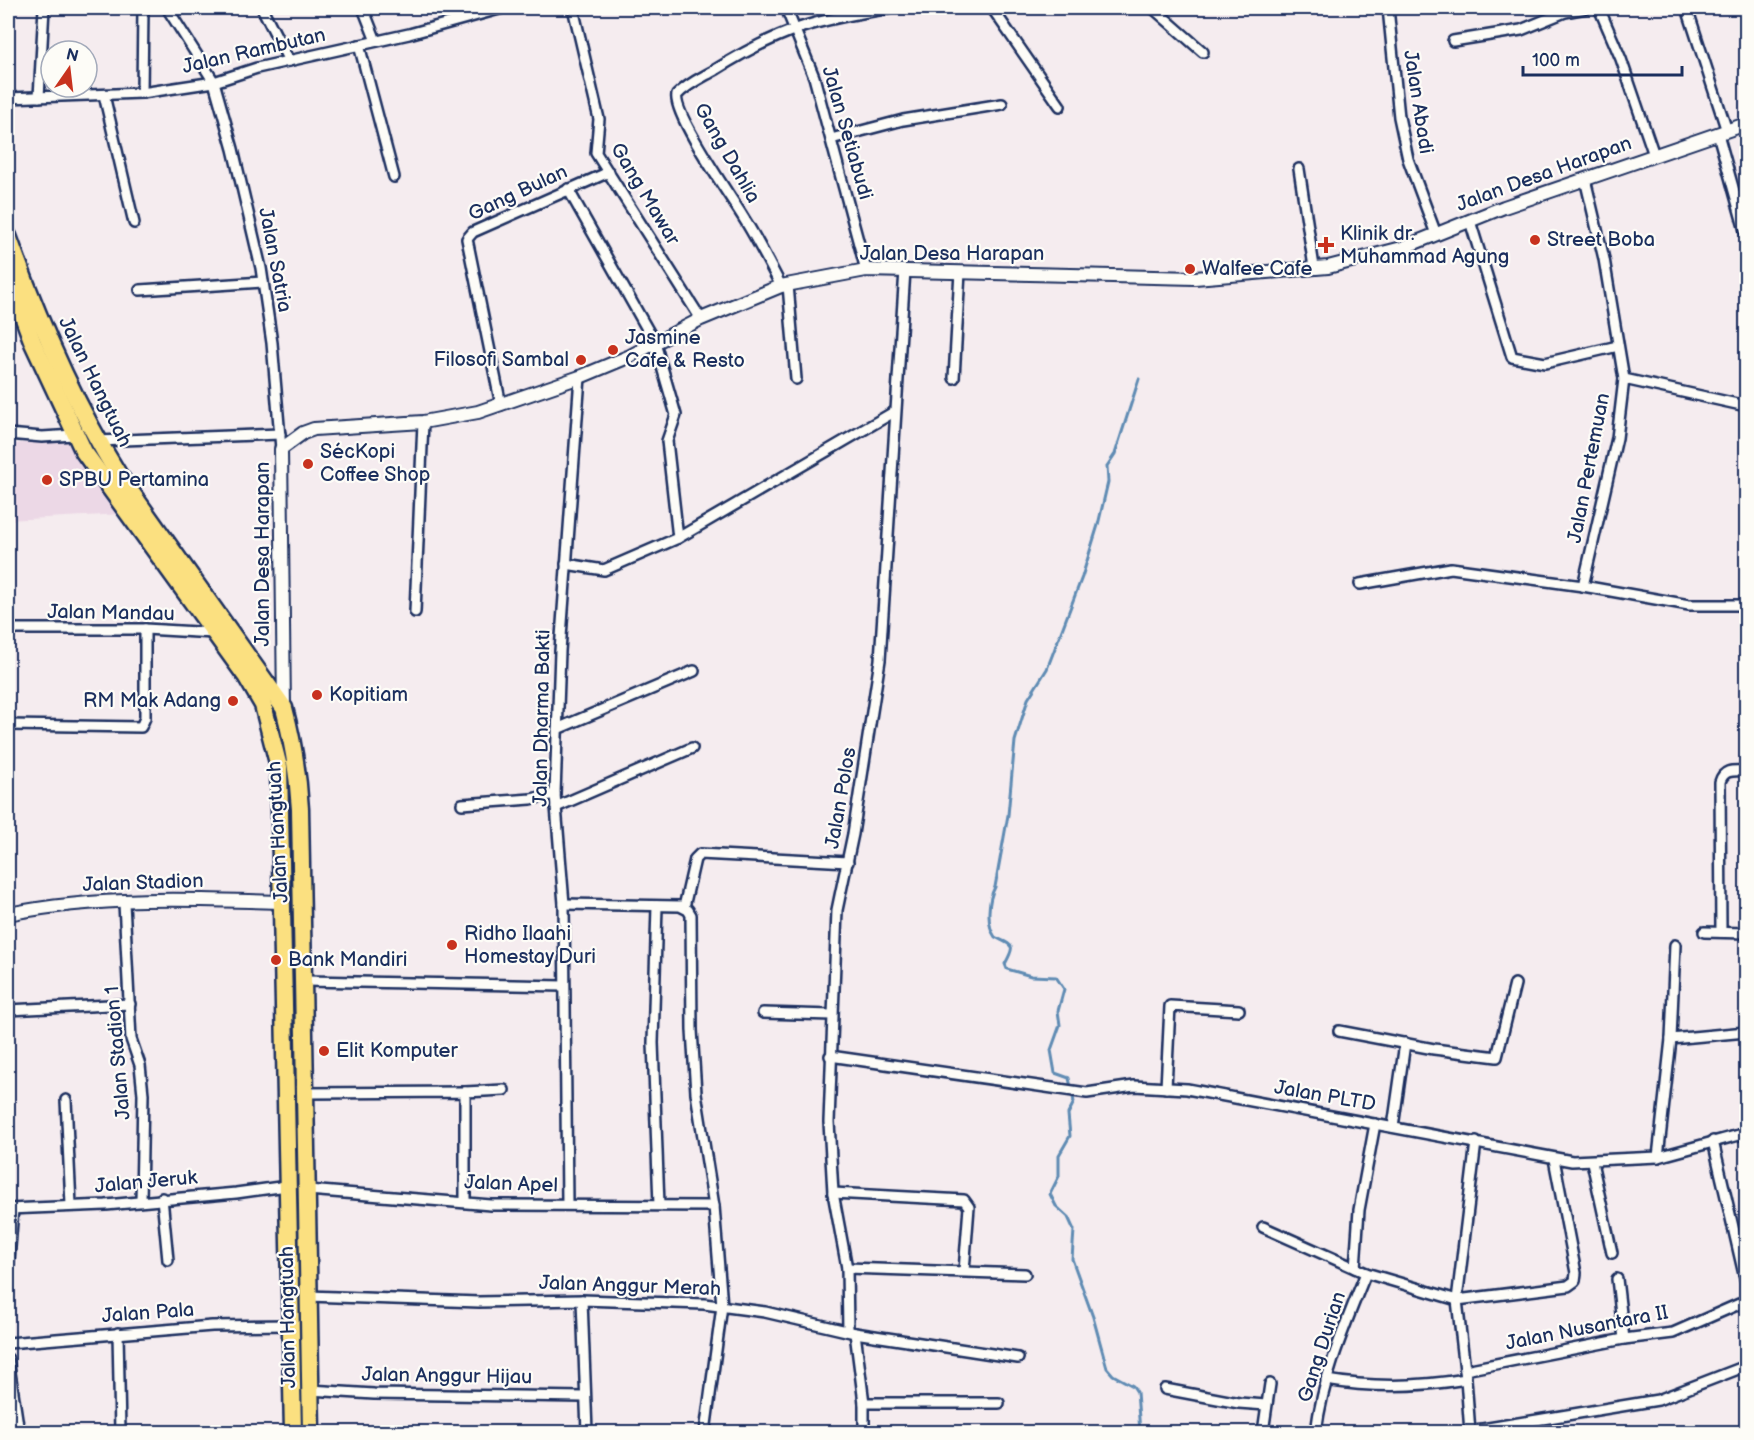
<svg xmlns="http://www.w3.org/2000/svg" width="1754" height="1440" font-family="'Balsamiq Sans',sans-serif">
<rect width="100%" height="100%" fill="#f5ecef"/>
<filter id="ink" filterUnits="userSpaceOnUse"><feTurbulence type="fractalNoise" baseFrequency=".0167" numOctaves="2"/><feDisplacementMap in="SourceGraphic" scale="12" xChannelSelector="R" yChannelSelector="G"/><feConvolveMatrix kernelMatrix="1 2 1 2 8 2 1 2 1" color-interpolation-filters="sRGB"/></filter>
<g filter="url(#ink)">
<!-- built -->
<path fill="#ecd8e6" d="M 74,440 L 123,514 L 8,520 L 8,444 Z"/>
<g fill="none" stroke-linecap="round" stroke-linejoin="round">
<!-- stream -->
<path stroke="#5e8bb3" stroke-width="3" d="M 1139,379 L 1115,454 L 1107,466 L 1108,482 L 1098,525 L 1082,577 L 1047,669 L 1028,699 L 1015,741 L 1008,815 L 995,887 C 988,900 986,924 995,937 C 1013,946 1016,944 1005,964 L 1007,969 L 1031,976 L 1056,977 L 1064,989 L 1058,1011 L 1060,1025 L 1051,1050 L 1055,1073 L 1069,1078 L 1074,1102 L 1068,1114 L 1070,1136 L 1059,1155 L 1059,1176 L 1050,1194 L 1056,1206 L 1068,1217 L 1074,1230 L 1072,1259 L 1093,1317 L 1107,1368 L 1113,1375 L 1133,1386 L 1137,1392 L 1140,1432"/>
<defs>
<g id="minor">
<path d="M 167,8 L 214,82 L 233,149 L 261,268 L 272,343 L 281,449"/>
<path d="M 262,8 L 289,61"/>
<path d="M 363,8 L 376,41"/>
<path d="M 573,8 L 599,119 L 596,153 L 701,319"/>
<path d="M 786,8 L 814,77 L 866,270"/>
<path d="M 992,8 L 1060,106"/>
<path d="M 1153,8 L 1203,52"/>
<path d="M 1388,8 L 1399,117 L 1408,159 L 1436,234"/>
<path d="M 1599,8 L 1621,59 L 1654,155"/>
<path d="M 1687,8 L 1727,131"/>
<path d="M 1453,41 L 1521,30 L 1565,12 L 1586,8"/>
<path d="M 359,45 L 394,177"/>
<path d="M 142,93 L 143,8"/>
<path d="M 104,95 L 134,223"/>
<path d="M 39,97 L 44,8"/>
<path d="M 8,98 L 142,93 L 214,82 L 257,68 L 409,34 L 503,8"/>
<path d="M 1718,134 L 1746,234"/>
<path d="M 831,139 L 903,120 L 1002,104"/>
<path d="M 1299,169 L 1314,267"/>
<path d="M 568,189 L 655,343 L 676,415 L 667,441 L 678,538"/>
<path d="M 1470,221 L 1512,357 L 1545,363 L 1618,346"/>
<path d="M 788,285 L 796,379"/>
<path d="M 781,286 C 769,263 757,239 743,217 C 731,197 672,113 677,95 C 687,84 703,77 715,70 C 780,29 818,19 892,8"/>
<path d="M 140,290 L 263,282"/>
<path d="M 954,378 L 960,272"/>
<path d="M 1624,379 L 1746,406"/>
<path d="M 501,405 L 467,239 L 473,232 L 609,172"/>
<path d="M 8,434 L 42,437 L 74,435"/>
<path d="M 97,441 L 280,434"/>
<path d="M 566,564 L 604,570 L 678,538 L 894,412"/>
<path d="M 1360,584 L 1451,568 L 1583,586 L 1689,605 L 1746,605"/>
<path d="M 1583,586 L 1617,438 L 1624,379 L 1604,259 L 1585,179"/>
<path d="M 415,612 L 423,422"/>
<path d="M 8,629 L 145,629 L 214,633"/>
<path d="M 8,725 L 141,727 L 145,718 L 145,629"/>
<path d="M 557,729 L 694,671"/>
<path d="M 462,804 L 531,799 L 555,794"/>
<path d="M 556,807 L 692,748"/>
<path d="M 124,903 L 131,1039 L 140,1065 L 143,1094 L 141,1201"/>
<path d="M 564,904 L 680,906 L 688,910 L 691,915 L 692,1030 L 696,1093 L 714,1206 L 722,1306 L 705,1432"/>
<path d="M 657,906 L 653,1043 L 659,1205"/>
<path d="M 684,907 L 695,859 L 700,854 L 848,862"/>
<path d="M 1704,932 L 1746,933"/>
<path d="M 1721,932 L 1720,782 C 1724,768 1735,771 1746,771"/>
<path d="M 305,981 L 563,986"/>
<path d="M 8,1010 L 130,1004"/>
<path d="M 763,1013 L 832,1015"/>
<path d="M 1339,1031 L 1434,1049 L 1497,1057 L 1515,984"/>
<path d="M 1671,1039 L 1746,1032"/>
<path d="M 830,1056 L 1087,1093 L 1134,1086 L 1187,1089 L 1572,1161 L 1658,1157 L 1746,1133"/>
<path d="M 1166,1088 L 1170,1006 L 1239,1010"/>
<path d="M 465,1092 L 504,1090"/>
<path d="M 306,1093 L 465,1092 L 465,1202"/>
<path d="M 66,1100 L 71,1205"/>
<path d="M 1393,1127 L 1405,1043"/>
<path d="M 1713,1141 L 1746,1283"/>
<path d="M 1658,1157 L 1671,1039 L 1675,945"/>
<path d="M 1592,1162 L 1612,1253"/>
<path d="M 308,1190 L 491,1205 L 714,1206"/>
<path d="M 833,1193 L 964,1200 L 969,1207 L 964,1271"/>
<path d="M 162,1198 L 168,1260"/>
<path d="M 567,1204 L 564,904 L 555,794 L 560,651 L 580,377"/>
<path d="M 8,1209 L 106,1205 L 236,1193 L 287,1186"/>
<path d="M 1263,1227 L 1366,1273 L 1457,1300 L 1568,1286 L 1575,1281 L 1576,1273 L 1554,1159"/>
<path d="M 847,1268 L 1025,1274"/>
<path d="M 1355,1268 L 1359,1210 L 1375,1124"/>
<path d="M 8,1273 L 13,1209"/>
<path d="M 1617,1279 L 1624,1339"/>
<path d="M 308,1296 L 479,1302 L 582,1300 L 704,1304 L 765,1312 L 855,1333 L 1018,1358"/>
<path d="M 582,1300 L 587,1432"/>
<path d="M 848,1331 L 847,1268 L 833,1193 L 829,1122 L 837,910 L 853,834 L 880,660 L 905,270"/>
<path d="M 118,1333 L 120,1432"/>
<path d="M 855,1333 L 864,1403 L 864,1432"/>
<path d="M 8,1343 L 212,1326 L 291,1325"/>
<path d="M 8,1359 L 19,1432"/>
<path d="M 1465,1370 L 1624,1339 L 1673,1333 L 1746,1301"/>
<path d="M 1466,1379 L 1470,1432"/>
<path d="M 1326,1380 C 1373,1388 1419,1387 1466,1379 L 1457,1300 L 1476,1142"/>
<path d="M 1165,1389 L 1239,1403 L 1266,1405"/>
<path d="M 310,1390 L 374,1394 L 584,1397"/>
<path d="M 864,1403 L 999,1403"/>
<path d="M 1470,1431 L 1658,1400 L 1746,1366"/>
<path d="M 1263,1432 L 1270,1384"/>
<path d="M 1316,1432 C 1323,1376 1345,1325 1366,1273"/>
</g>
<g id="tertiary">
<path d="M 284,708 L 281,449 L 303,433 L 314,429 L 423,422 L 478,412 L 580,377 L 628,357 L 701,319 L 781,286 L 866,270 L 1195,278 L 1328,267 L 1402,248 L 1504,207 L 1746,124"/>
<path d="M 8,914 C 97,896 190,899 281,902"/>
</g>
<g id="trunk">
<path d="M 8,236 C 37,317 72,400 118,474 L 284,708 C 293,742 298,774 300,809 L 311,1432"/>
<path d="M 8,275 L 33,343 L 84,452 L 246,676 L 263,705 L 279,767 L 293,1432"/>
</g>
</defs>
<!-- minor casing -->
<use href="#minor" stroke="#1b2f5e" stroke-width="14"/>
<!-- tertiary casing -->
<use href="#tertiary" stroke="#1b2f5e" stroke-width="16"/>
<!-- trunk casing -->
<use href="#trunk" stroke="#1b2f5e" stroke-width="21"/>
<!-- minor -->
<use href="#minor" stroke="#fdfcf7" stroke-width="9"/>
<!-- tertiary -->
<use href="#tertiary" stroke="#fdfcf7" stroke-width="12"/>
<!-- trunk -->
<use href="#trunk" stroke="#fbe080" stroke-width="16"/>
</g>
</g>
<!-- markers -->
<g fill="#c8321e" stroke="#fdfcf7" stroke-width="2">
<circle cx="1535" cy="240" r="6"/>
<path d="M1323 236h6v6h6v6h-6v6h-6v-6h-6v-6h6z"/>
<circle cx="1190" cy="269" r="6"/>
<circle cx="613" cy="350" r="6"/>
<circle cx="581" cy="360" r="6"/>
<circle cx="308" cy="464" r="6"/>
<circle cx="47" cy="480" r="6"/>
<circle cx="317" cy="695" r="6"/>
<circle cx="233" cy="701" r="6"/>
<circle cx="452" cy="945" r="6"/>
<circle cx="276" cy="960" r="6"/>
<circle cx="324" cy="1051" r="6"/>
</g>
<g text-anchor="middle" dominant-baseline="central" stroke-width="4.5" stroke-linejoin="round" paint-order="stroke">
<!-- street labels -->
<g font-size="20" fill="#1b2f5e" stroke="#fdfcf7">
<text transform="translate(254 51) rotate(-13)">Jalan Rambutan</text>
<text transform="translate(1418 102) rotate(81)">Jalan Abadi</text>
<text transform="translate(847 133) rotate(74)">Jalan Setiabudi</text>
<text transform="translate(727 153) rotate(60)">Gang Dahlia</text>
<text transform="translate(1544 174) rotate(-20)">Jalan Desa Harapan</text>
<text transform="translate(518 193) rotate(-25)">Gang Bulan</text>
<text transform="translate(645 194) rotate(59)">Gang Mawar</text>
<text x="952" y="254">Jalan Desa Harapan</text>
<text transform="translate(275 260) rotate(79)">Jalan Satria</text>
<text transform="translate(95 382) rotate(64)">Jalan Hangtuah</text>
<text transform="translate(1589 468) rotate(-79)">Jalan Pertemuan</text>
<text transform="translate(263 554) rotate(-90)">Jalan Desa Harapan</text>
<text transform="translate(111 613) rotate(1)">Jalan Mandau</text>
<text transform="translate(542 718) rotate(-89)">Jalan Dharma Bakti</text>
<text transform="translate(841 798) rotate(-80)">Jalan Polos</text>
<text transform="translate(278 832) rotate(-93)">Jalan Hangtuah</text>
<text transform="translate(143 883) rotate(-2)">Jalan Stadion</text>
<text transform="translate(118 1053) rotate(-95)">Jalan Stadion 1</text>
<text transform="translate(1325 1096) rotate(10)">Jalan PLTD</text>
<text transform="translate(146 1182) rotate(-5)">Jalan Jeruk</text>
<text transform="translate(511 1184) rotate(2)">Jalan Apel</text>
<text transform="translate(630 1286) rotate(2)">Jalan Anggur Merah</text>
<text transform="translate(148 1313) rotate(-4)">Jalan Pala</text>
<text transform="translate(288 1317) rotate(-91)">Jalan Hangtuah</text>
<text transform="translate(1587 1328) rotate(-11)">Jalan Nusantara II</text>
<text transform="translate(1322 1347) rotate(-72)">Gang Durian</text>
<text transform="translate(447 1376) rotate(1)">Jalan Anggur Hijau</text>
</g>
<!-- poi labels -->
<g font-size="20" fill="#1b2f5e" stroke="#fdfcf7" text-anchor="start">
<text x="1340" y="234">Klinik dr.<tspan x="1340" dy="23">Muhammad Agung</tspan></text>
<text x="1547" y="240">Street Boba</text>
<text x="1202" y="269">Walfee Cafe</text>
<text x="625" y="338">Jasmine<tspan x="625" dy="23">Cafe &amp; Resto</tspan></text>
<text x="569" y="360" text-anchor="end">Filosofi Sambal</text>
<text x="320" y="452">SécKopi<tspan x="320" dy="23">Coffee Shop</tspan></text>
<text x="59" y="480">SPBU Pertamina</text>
<text x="329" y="695">Kopitiam</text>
<text x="221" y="701" text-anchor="end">RM Mak Adang</text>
<text x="464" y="934">Ridho Ilaahi<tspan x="464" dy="23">Homestay Duri</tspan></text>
<text x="288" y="960">Bank Mandiri</text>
<text x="336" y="1051">Elit Komputer</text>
</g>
</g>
<!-- margin -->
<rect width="1754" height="1440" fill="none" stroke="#fdfcf7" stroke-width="30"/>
<rect x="15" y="15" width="1724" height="1410" fill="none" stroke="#1b2f5e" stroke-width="2" filter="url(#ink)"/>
<!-- north arrow -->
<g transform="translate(69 69) rotate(14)"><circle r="28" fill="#fdfcf7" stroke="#a3aaba" stroke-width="1.5"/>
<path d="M0-4.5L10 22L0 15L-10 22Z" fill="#c8321e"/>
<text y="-9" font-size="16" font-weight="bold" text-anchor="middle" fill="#1b2f5e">N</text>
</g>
<!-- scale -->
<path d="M1523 66v9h159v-9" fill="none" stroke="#1b2f5e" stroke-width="3"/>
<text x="1532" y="66" font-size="18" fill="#1b2f5e" stroke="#fdfcf7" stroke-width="4.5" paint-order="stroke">100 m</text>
</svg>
